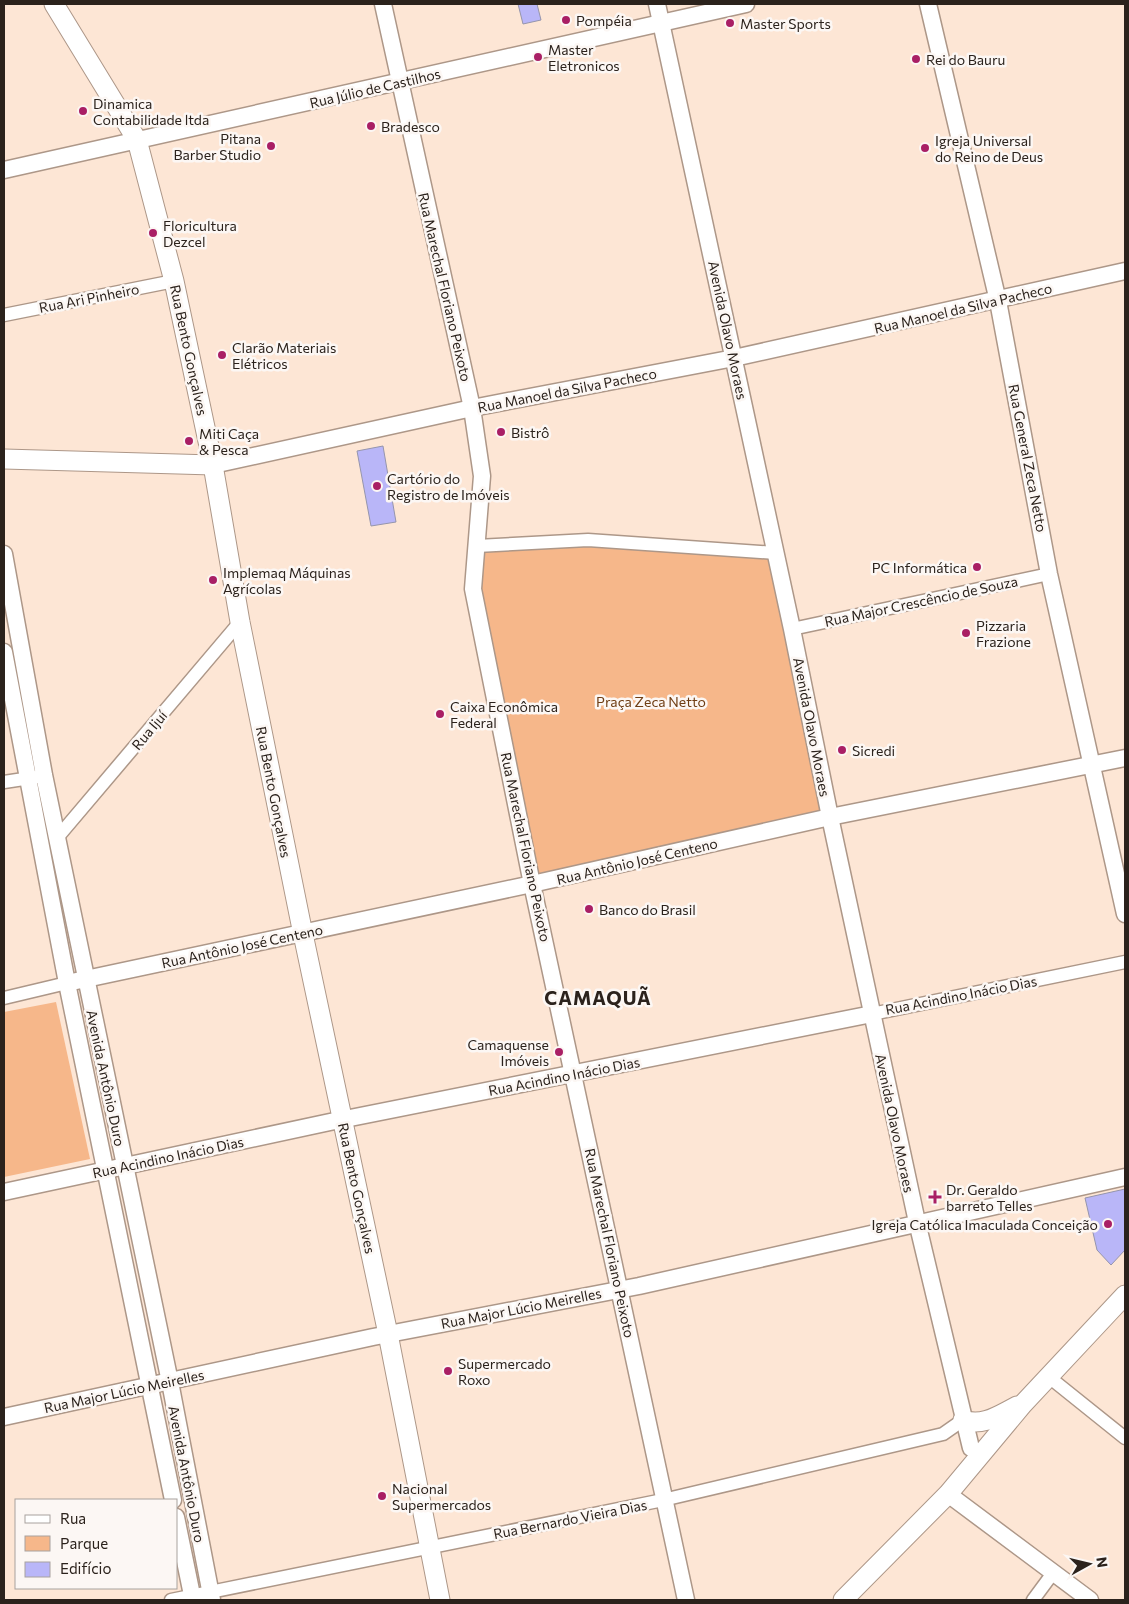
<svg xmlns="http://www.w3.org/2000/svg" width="1129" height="1604" font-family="Commissioner,sans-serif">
<rect width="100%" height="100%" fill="#fde6d5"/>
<!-- green -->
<g fill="#f6b78a">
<path d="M 590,546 L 767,552 L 828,815 L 537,878 L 478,587 L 481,551 Z"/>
<path d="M 56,1002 L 90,1159 L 4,1177 L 4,1012 Z"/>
</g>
<!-- building -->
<g fill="#b9b6f8" stroke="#9595ac">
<path d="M 518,4 L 537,4 L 541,20 L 523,24 Z"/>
<path d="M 383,446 L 396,522 L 371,526 L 357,451 Z"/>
<path d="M 1125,1189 L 1125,1250 L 1111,1265 L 1097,1250 L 1085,1198 Z"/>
</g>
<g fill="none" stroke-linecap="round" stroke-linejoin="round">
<defs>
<g id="minor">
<path d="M 4,315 L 174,281"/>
<path d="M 477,546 L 588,540 L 776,553"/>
<path d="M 792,629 L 1049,574"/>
<path d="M 4,782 L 37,777"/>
<path d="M 57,838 L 240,622"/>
<path d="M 4,998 L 67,983"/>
<path d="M 872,1014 L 1125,962"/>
<path d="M 1049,1377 L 1125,1438"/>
<path d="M 171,1600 L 663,1500 L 943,1434 L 963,1420"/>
<path d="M 1033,1600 L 1053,1573"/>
</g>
<g id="tertiary">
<path d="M 383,4 L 472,408 L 482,476 L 473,589 L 532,884 L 686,1600"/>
<path d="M 657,4 L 792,629 L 830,817 L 917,1222 L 971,1448"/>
<path d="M 928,4 L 998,301 L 1049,574 L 1125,914"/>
<path d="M 4,170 L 746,4"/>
<path d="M 213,465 L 472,408 L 734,358 L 1125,271"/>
<path d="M 4,554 L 44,775 L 170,1382 L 212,1600"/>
<path d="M 4,652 L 67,983 L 173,1500"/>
<path d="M 67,983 L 532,884 L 830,817 L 1125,758"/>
<path d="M 4,1192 L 330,1122 L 872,1014"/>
<path d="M 4,1417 L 373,1337 L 639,1286 L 1125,1177"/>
<path d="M 948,1494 L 1090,1600"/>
<path d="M 176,1517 L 193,1600"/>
</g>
<g id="secondary">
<path d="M 54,4 L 137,140 L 174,281 L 213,465 L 240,622 L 303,934 L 388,1334 L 440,1600"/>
<path d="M 4,459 L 213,465"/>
<path d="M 963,1420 C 983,1427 999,1415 1017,1406"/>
<path d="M 843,1600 L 948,1494 L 1023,1404 L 1125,1295"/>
</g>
</defs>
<!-- minor casing -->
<use href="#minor" stroke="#ad9788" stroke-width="15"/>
<!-- tertiary casing -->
<use href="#tertiary" stroke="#ad9788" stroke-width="19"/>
<!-- secondary casing -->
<use href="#secondary" stroke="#ad9788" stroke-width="21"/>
<!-- minor -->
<use href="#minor" stroke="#fff" stroke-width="12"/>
<!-- tertiary -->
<use href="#tertiary" stroke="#fff" stroke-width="16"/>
<!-- secondary -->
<use href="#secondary" stroke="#fff" stroke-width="19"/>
</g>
<!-- markers -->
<g fill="#a91f65" stroke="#fcf7f4" stroke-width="2">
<circle cx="566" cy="20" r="5"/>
<circle cx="730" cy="23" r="5"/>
<circle cx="538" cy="57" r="5"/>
<circle cx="916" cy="59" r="5"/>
<circle cx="83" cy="111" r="5"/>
<circle cx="371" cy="126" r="5"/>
<circle cx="271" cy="146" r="5"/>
<circle cx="925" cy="148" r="5"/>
<circle cx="153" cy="233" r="5"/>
<circle cx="222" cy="355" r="5"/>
<circle cx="501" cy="432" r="5"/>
<circle cx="189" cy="441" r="5"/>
<circle cx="377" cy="486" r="5"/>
<circle cx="977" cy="567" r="5"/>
<circle cx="213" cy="580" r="5"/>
<circle cx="966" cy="633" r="5"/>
<circle cx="440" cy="714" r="5"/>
<circle cx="842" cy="750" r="5"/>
<circle cx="589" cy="909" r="5"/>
<circle cx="559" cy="1052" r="5"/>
<path d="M932.5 1189.5h5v5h5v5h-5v5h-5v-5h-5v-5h5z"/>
<circle cx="1108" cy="1224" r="5"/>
<circle cx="448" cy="1371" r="5"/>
<circle cx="382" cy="1496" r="5"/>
</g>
<g text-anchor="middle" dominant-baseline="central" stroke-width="5" stroke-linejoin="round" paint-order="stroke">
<!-- poi labels -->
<g font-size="14" fill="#2b221c" stroke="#fcf7f4" text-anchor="start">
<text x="576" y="20">Pompéia</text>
<text x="740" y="23">Master Sports</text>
<text x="548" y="49">Master<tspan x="548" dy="16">Eletronicos</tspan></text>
<text x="926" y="59">Rei do Bauru</text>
<text x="93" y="103">Dinamica<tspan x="93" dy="16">Contabilidade ltda</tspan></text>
<text x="381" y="126">Bradesco</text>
<text x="261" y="138" text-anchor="end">Pitana<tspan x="261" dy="16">Barber Studio</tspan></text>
<text x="935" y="140">Igreja Universal<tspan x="935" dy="16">do Reino de Deus</tspan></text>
<text x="163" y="225">Floricultura<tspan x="163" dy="16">Dezcel</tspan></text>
<text x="232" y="347">Clarão Materiais<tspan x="232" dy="16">Elétricos</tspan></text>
<text x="511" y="432">Bistrô</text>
<text x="199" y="433">Miti Caça<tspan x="199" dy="16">&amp; Pesca</tspan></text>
<text x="387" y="478">Cartório do<tspan x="387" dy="16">Registro de Imóveis</tspan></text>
<text x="967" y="567" text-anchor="end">PC Informática</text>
<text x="223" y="572">Implemaq Máquinas<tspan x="223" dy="16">Agrícolas</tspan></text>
<text x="976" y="625">Pizzaria<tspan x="976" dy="16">Frazione</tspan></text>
<text x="450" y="706">Caixa Econômica<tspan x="450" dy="16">Federal</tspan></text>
<text x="852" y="750">Sicredi</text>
<text x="599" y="909">Banco do Brasil</text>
<text x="549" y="1044" text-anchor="end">Camaquense<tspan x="549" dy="16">Imóveis</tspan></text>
<text x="946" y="1189">Dr. Geraldo<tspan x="946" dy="16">barreto Telles</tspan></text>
<text x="1098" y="1224" text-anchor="end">Igreja Católica Imaculada Conceição</text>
<text x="458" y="1363">Supermercado<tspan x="458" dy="16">Roxo</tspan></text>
<text x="392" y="1488">Nacional<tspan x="392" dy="16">Supermercados</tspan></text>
</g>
<!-- street labels -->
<g font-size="14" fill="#2b221c" stroke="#fcf7f4">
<text transform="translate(375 88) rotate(-13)">Rua Júlio de Castilhos</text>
<text transform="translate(445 287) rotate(77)">Rua Marechal Floriano Peixoto</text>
<text transform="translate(89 298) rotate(-11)">Rua Ari Pinheiro</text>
<text transform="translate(963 308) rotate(-13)">Rua Manoel da Silva Pacheco</text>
<text transform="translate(728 330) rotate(78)">Avenida Olavo Moraes</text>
<text transform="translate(189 350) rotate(78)">Rua Bento Gonçalves</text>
<text transform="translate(567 390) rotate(-11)">Rua Manoel da Silva Pacheco</text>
<text transform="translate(1028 458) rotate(79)">Rua General Zeca Netto</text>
<text transform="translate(921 601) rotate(-12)">Rua Major Crescêncio de Souza</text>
<text transform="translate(812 727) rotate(79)">Avenida Olavo Moraes</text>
<text transform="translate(149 730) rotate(-50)">Rua Ijuí</text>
<text transform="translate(274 792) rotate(79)">Rua Bento Gonçalves</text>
<text transform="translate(526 847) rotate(78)">Rua Marechal Floriano Peixoto</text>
<text transform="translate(637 861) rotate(-13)">Rua Antônio José Centeno</text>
<text transform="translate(242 946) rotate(-12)">Rua Antônio José Centeno</text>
<text transform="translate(961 995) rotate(-11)">Rua Acindino Inácio Dias</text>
<text transform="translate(564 1076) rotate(-11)">Rua Acindino Inácio Dias</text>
<text transform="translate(106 1078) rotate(78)">Avenida Antônio Duro</text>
<text transform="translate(895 1123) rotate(78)">Avenida Olavo Moraes</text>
<text transform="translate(168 1157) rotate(-12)">Rua Acindino Inácio Dias</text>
<text transform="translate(357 1188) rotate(78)">Rua Bento Gonçalves</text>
<text transform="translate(610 1243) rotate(78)">Rua Marechal Floriano Peixoto</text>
<text transform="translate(521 1308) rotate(-11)">Rua Major Lúcio Meirelles</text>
<text transform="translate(124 1391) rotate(-12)">Rua Major Lúcio Meirelles</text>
<text transform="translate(187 1474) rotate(79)">Avenida Antônio Duro</text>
<text transform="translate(570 1519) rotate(-11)">Rua Bernardo Vieira Dias</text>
</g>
<!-- park labels -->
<g font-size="14" fill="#6f3e14" stroke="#fcf7f4">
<text x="651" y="701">Praça Zeca Netto</text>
</g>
<!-- district labels -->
<g font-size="19" font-weight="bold" letter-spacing="1" fill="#2b221c" stroke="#fcf7f4">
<text x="598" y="997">CAMAQUÃ</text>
</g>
</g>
<!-- border -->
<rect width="1129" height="1604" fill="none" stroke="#2b221c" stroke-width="10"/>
<!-- legend -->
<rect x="15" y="1499" width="162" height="90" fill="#fcf7f4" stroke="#a8a29e"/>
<rect x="25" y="1515" width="25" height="8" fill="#ffffff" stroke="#a8a29e"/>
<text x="60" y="1524" font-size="15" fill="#2b221c">Rua</text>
<rect x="25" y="1536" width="25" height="15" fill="#f6b78a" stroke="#a8a29e"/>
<text x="60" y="1549" font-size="15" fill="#2b221c">Parque</text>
<rect x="25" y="1562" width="25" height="15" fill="#b9b6f8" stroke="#a8a29e"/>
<text x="60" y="1574" font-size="15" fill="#2b221c">Edifício</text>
<!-- north arrow -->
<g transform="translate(1089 1564) rotate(82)" stroke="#fcf7f4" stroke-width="4" paint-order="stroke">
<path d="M0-4L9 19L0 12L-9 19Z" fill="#2b221c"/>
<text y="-8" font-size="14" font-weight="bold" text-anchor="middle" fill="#2b221c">N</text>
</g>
</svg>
